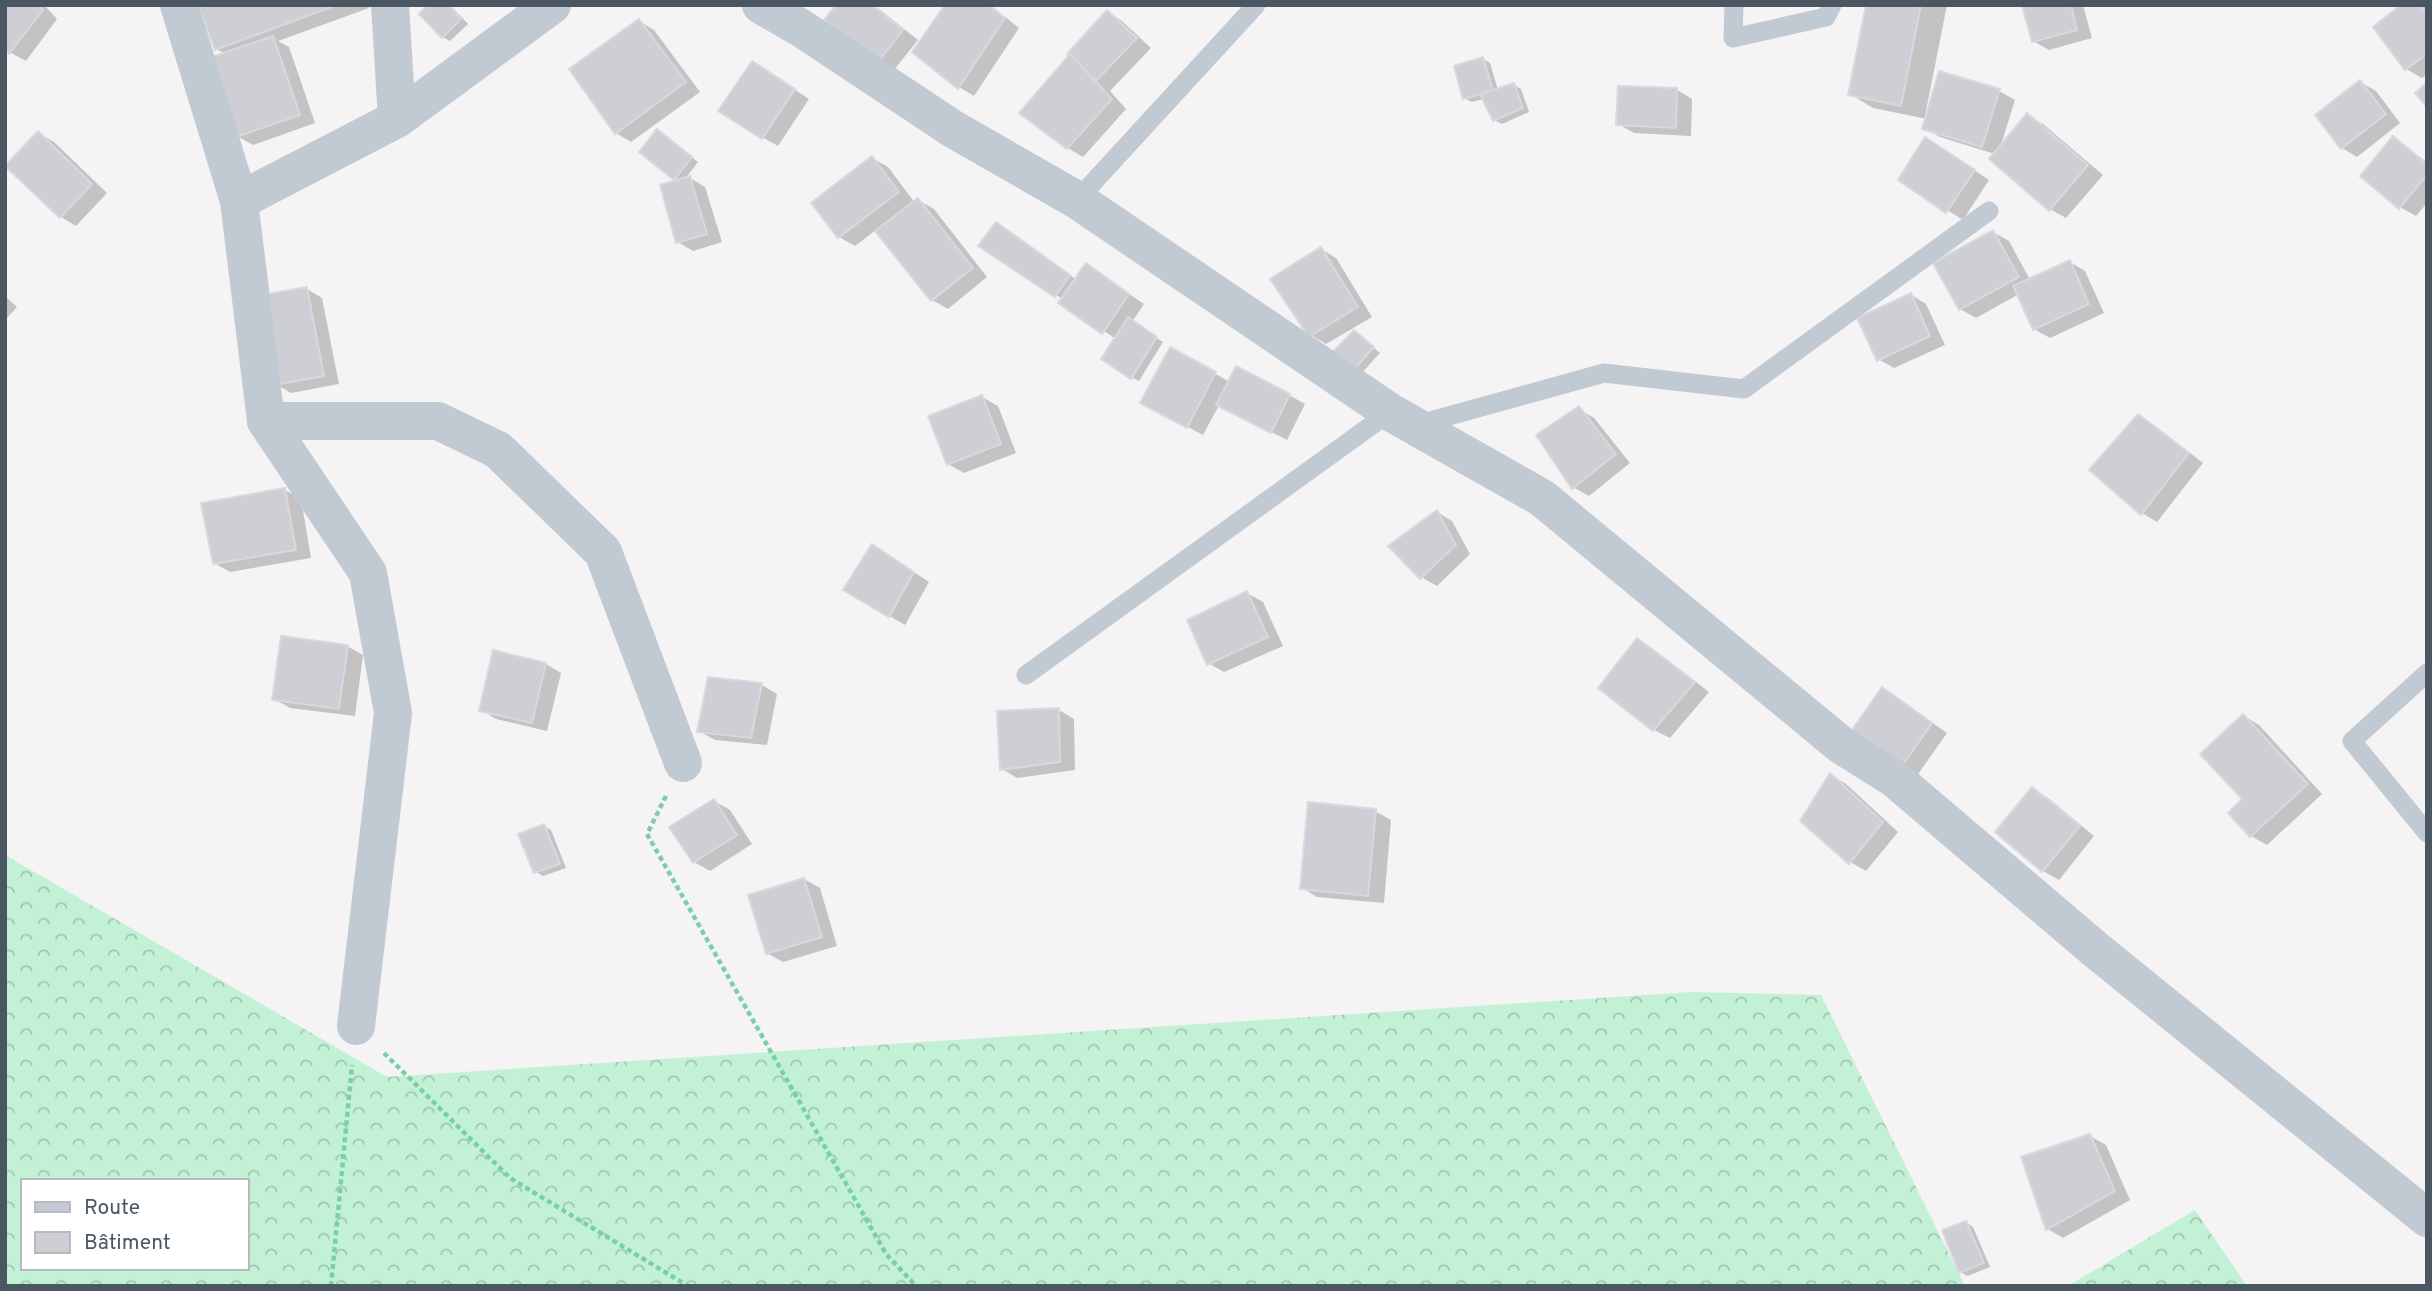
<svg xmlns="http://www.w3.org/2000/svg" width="2432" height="1291" font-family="Overpass,sans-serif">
<defs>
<pattern id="forest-crowns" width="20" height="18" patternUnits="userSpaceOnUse" patternTransform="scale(1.75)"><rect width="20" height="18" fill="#c3f1d5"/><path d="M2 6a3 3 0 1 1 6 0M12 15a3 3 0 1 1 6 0" fill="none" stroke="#a0c6b0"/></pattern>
</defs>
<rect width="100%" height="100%" fill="#f5f3f3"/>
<!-- forest -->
<g fill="url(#forest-crowns)" fill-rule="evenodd">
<path d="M 5,855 L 387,1077 L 1691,992 L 1821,995 L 1965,1286 L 5,1286 ZM 23,1181 L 247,1181 L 247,1268 L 23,1268 Z"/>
<path d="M 2195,1210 L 2247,1286 L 2068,1286 Z"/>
</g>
<!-- shadow -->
<g fill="#0003">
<path d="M 5,5 L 44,5 L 57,19 L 26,61 L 11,53 L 5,46 Z"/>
<path d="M 211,5 L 368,5 L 369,8 L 278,41 L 289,47 L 315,123 L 253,145 L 237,136 L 226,54 L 216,49 Z"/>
<path d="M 431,5 L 450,5 L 468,24 L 450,41 L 443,37 Z"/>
<path d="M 838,5 L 874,5 L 918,40 L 894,70 L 879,61 Z"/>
<path d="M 948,5 L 990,5 L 1019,28 L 974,96 L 959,87 Z"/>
<path d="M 1867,5 L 1947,5 L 1925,116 L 1999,91 L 2015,100 L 2000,148 L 2028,116 L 2043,124 L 2103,175 L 2066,218 L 2050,209 L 1991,159 L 1995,154 L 1940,137 L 1924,128 L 1927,119 L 1873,108 L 1850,94 Z"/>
<path d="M 2023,5 L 2083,5 L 2092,38 L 2049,50 L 2033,41 Z"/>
<path d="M 2404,5 L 2426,5 L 2427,74 L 2422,78 L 2406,69 Z"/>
<path d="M 1107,12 L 1122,21 L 1151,48 L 1110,91 L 1126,109 L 1083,157 L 1068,148 Z"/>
<path d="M 639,21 L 654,30 L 700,92 L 631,142 L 616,133 Z"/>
<path d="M 1483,59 L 1490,63 L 1498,90 L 1514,85 L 1521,89 L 1529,112 L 1502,124 L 1494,120 L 1484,99 L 1472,102 L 1464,98 Z"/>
<path d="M 768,72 L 809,99 L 778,146 L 762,137 Z"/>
<path d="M 2360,82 L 2376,91 L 2400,123 L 2357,157 L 2342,148 Z"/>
<path d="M 1677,90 L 1692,99 L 1691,136 L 1634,133 L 1618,124 Z"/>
<path d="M 658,131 L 698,162 L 685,179 L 690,178 L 705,187 L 722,242 L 693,251 L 678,242 L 679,181 L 675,179 Z"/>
<path d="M 38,133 L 54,142 L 107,193 L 76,226 L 61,217 Z"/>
<path d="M 2393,138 L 2427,162 L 2427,203 L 2416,216 L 2400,207 Z"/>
<path d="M 1941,148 L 1989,180 L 1963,220 L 1900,180 Z"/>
<path d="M 872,158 L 888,167 L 915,203 L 918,200 L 934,209 L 987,277 L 948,309 L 932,300 L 876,230 L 855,246 L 839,237 L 813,203 Z"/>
<path d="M 997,224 L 1077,280 L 1087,265 L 1144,304 L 1132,322 L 1163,342 L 1139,381 L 1131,377 L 1116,339 L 1061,302 L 1063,299 L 1056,295 Z"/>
<path d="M 1993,232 L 2009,241 L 2030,280 L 2070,262 L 2085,271 L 2104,313 L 2050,338 L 2034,329 L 2019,294 L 1976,318 L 1960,309 Z"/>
<path d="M 1321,249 L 1336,258 L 1372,317 L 1326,344 L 1311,335 Z"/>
<path d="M 307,289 L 322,298 L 339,384 L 291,393 L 276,384 Z"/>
<path d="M 1911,295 L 1926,304 L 1945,345 L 1894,368 L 1878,359 Z"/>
<path d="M 5,296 L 17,307 L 5,320 Z"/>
<path d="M 1354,332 L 1380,353 L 1359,376 L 1352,371 Z"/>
<path d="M 1170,349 L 1230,382 L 1289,395 L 1305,404 L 1287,440 L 1219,405 L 1203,435 L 1158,411 Z"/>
<path d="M 982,397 L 998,406 L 1016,453 L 964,473 L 948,464 Z"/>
<path d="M 1579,409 L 1594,418 L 1630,463 L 1589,496 L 1573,487 Z"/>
<path d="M 2138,416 L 2154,425 L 2203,463 L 2157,522 L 2142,513 Z"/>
<path d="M 285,490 L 301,499 L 311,558 L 230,572 L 214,563 Z"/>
<path d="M 1437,512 L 1452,521 L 1470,554 L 1437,586 L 1421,577 Z"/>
<path d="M 888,555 L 929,582 L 905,625 L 845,590 Z"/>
<path d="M 1247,593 L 1263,602 L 1283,646 L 1224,672 L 1208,663 Z"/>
<path d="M 1638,640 L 1653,649 L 1709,692 L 1670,738 L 1654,730 Z"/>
<path d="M 347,646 L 363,655 L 355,716 L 290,708 L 274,699 Z"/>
<path d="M 546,664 L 561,673 L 547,731 L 496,719 L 481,710 Z"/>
<path d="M 709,679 L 762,685 L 777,694 L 767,745 L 715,740 L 699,731 Z"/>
<path d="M 1883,689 L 1947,733 L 1916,777 L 1852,733 Z"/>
<path d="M 1059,710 L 1074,719 L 1075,770 L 1017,778 L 1002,769 Z"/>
<path d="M 2244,716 L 2259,725 L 2322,794 L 2267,845 L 2251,836 L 2244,799 Z"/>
<path d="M 1831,775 L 1846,784 L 1898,832 L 1866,871 L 1850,862 Z"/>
<path d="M 2032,789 L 2048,798 L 2094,836 L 2059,880 L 2043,871 L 1997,832 Z"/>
<path d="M 714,801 L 730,810 L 752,844 L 710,871 L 694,862 Z"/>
<path d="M 1375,811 L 1391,820 L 1384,903 L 1317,897 L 1302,888 Z"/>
<path d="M 544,826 L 551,830 L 566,868 L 543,876 L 536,872 Z"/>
<path d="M 804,879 L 820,888 L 837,946 L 783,962 L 767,953 Z"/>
<path d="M 2090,1136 L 2106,1145 L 2130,1200 L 2063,1238 L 2048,1229 Z"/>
<path d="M 1966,1222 L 1973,1227 L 1990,1267 L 1968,1276 L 1960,1272 Z"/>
</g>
<!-- building -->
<g fill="#cdcfd5" stroke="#d7d9de" stroke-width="2">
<path d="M 5,5 L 39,5 L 43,10 L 9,54 L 5,49 Z"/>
<path d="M 205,5 L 337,5 L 215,50 L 199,7 Z"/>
<path d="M 428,5 L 449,5 L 461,19 L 442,38 L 419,14 Z"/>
<path d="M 836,5 L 872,5 L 903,30 L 878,62 L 824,20 Z"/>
<path d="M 945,5 L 988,5 L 1005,18 L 958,89 L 912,52 Z"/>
<path d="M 1866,5 L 1921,5 L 1901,106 L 1848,95 Z"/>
<path d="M 2022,5 L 2071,5 L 2077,30 L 2032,42 Z"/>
<path d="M 2401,5 L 2420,5 L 2427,14 L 2427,54 L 2405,70 L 2373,27 Z"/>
<path d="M 1107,10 L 1137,38 L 1096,81 L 1067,54 Z"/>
<path d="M 639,19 L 686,82 L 615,134 L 569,69 Z"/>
<path d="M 273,36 L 300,115 L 236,137 L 208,58 Z"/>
<path d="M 1070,54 L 1112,99 L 1067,149 L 1019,113 Z"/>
<path d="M 1483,57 L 1493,91 L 1463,99 L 1454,66 Z"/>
<path d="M 752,61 L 795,89 L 762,139 L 718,111 Z"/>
<path d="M 1939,71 L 2000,89 L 1982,147 L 1922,129 Z"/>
<path d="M 2360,80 L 2386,114 L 2341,149 L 2315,115 Z"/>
<path d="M 1514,83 L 1523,108 L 1493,121 L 1480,94 Z"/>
<path d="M 2427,83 L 2427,107 L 2415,93 Z"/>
<path d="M 1618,86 L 1677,88 L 1676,128 L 1616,125 Z"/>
<path d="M 2027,113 L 2088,165 L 2049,211 L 1989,159 Z"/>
<path d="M 657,129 L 692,157 L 674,180 L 639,152 Z"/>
<path d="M 38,131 L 92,184 L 60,218 L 5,166 Z"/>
<path d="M 2393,136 L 2427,164 L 2427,175 L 2399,209 L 2360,176 Z"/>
<path d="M 1925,137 L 1975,170 L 1946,213 L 1898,180 Z"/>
<path d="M 872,156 L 899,192 L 838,238 L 811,203 Z"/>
<path d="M 690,176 L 707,234 L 676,243 L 660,185 Z"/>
<path d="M 918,198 L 973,268 L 931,301 L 875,231 Z"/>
<path d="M 996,222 L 1070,275 L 1055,297 L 978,246 Z"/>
<path d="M 1993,230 L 2019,277 L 1959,310 L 1933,263 Z"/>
<path d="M 1321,247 L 1358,307 L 1309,337 L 1270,279 Z"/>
<path d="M 2070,260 L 2089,304 L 2033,330 L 2013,286 Z"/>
<path d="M 1086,263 L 1129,294 L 1102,334 L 1058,303 Z"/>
<path d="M 307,287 L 324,376 L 274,385 L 257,296 Z"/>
<path d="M 1911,293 L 1930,336 L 1877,361 L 1857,318 Z"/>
<path d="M 1128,317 L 1157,337 L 1131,379 L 1101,359 Z"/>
<path d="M 1354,330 L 1374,347 L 1351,373 L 1331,354 Z"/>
<path d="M 1170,347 L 1216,372 L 1187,428 L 1140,403 Z"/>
<path d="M 1236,366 L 1290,394 L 1271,433 L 1216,405 Z"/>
<path d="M 982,395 L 1001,444 L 947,465 L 928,416 Z"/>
<path d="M 1579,406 L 1616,454 L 1572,489 L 1536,435 Z"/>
<path d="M 2138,414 L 2189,453 L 2141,515 L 2089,470 Z"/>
<path d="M 285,488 L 296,550 L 213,564 L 201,503 Z"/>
<path d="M 1437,510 L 1456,545 L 1420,579 L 1388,546 Z"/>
<path d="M 872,544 L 914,572 L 889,617 L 843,590 Z"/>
<path d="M 1247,591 L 1268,637 L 1207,665 L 1187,620 Z"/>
<path d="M 281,636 L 348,645 L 339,709 L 272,700 Z"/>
<path d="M 1637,638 L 1695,682 L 1653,731 L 1598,688 Z"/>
<path d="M 493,650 L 546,663 L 532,723 L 479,711 Z"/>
<path d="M 708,677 L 762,683 L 751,738 L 697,732 Z"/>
<path d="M 1882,687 L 1932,723 L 1900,769 L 1850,733 Z"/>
<path d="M 1059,708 L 1060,762 L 1000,770 L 997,711 Z"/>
<path d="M 2243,714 L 2308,784 L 2250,837 L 2228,813 L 2242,799 L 2200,754 Z"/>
<path d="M 1830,773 L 1883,822 L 1849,864 L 1800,821 Z"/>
<path d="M 2032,787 L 2080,826 L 2042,872 L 1995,832 Z"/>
<path d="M 714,799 L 737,835 L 693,863 L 669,827 Z"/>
<path d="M 1308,802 L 1376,809 L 1368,896 L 1300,889 Z"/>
<path d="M 544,824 L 560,864 L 534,873 L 518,834 Z"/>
<path d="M 804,878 L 822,937 L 766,954 L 748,895 Z"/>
<path d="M 2090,1134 L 2115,1191 L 2046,1230 L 2021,1157 Z"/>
<path d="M 1966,1221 L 1984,1263 L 1959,1273 L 1942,1230 Z"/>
</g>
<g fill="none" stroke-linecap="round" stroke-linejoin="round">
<!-- path -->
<g stroke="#7ad0a6" stroke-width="4.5" stroke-dasharray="5 3.5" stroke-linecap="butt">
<path d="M 666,796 L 647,834 L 886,1254 L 916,1286"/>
<path d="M 384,1053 L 510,1178 L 688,1286"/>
<path d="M 331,1286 L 352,1065"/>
</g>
<!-- service -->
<g stroke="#c1cad2" stroke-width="19">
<path d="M 1734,5 L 1733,38 L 1826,17 L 1832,5"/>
<path d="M 1077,200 L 1256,5"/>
<path d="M 1416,425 L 1604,373 L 1744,389 L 1989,211"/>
<path d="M 2427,673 L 2352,741 L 2427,833"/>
<path d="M 1026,675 L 1390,412"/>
</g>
<!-- minor -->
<g stroke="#c1cad2" stroke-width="38">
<path d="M 179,5 L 239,201 L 266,421 L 368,573 L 393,713 L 356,1026"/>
<path d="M 390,5 L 397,119"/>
<path d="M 761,5 L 801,28 L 953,129 L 1077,200 L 1390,412 L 1542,498 L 1841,745 L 1895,779 L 2096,950 L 2427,1218"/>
<path d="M 239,201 L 397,119 L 552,5"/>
<path d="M 266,421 L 438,421 L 498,450 L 603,552 L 683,763"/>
</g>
</g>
<!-- border -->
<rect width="2432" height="1291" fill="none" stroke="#4a5661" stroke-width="14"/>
<!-- legend -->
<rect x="21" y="1179" width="228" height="91" fill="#ffffff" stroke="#b7bbc0" stroke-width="2"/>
<rect x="35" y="1202" width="35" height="10" fill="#c1cad2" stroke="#b7bbc0" stroke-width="2"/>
<text x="84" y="1214" font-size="21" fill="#4a5661">Route</text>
<rect x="35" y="1232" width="35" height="21" fill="#cdcfd5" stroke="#b7bbc0" stroke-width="2"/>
<text x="84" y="1249" font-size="21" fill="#4a5661">Bâtiment</text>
</svg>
